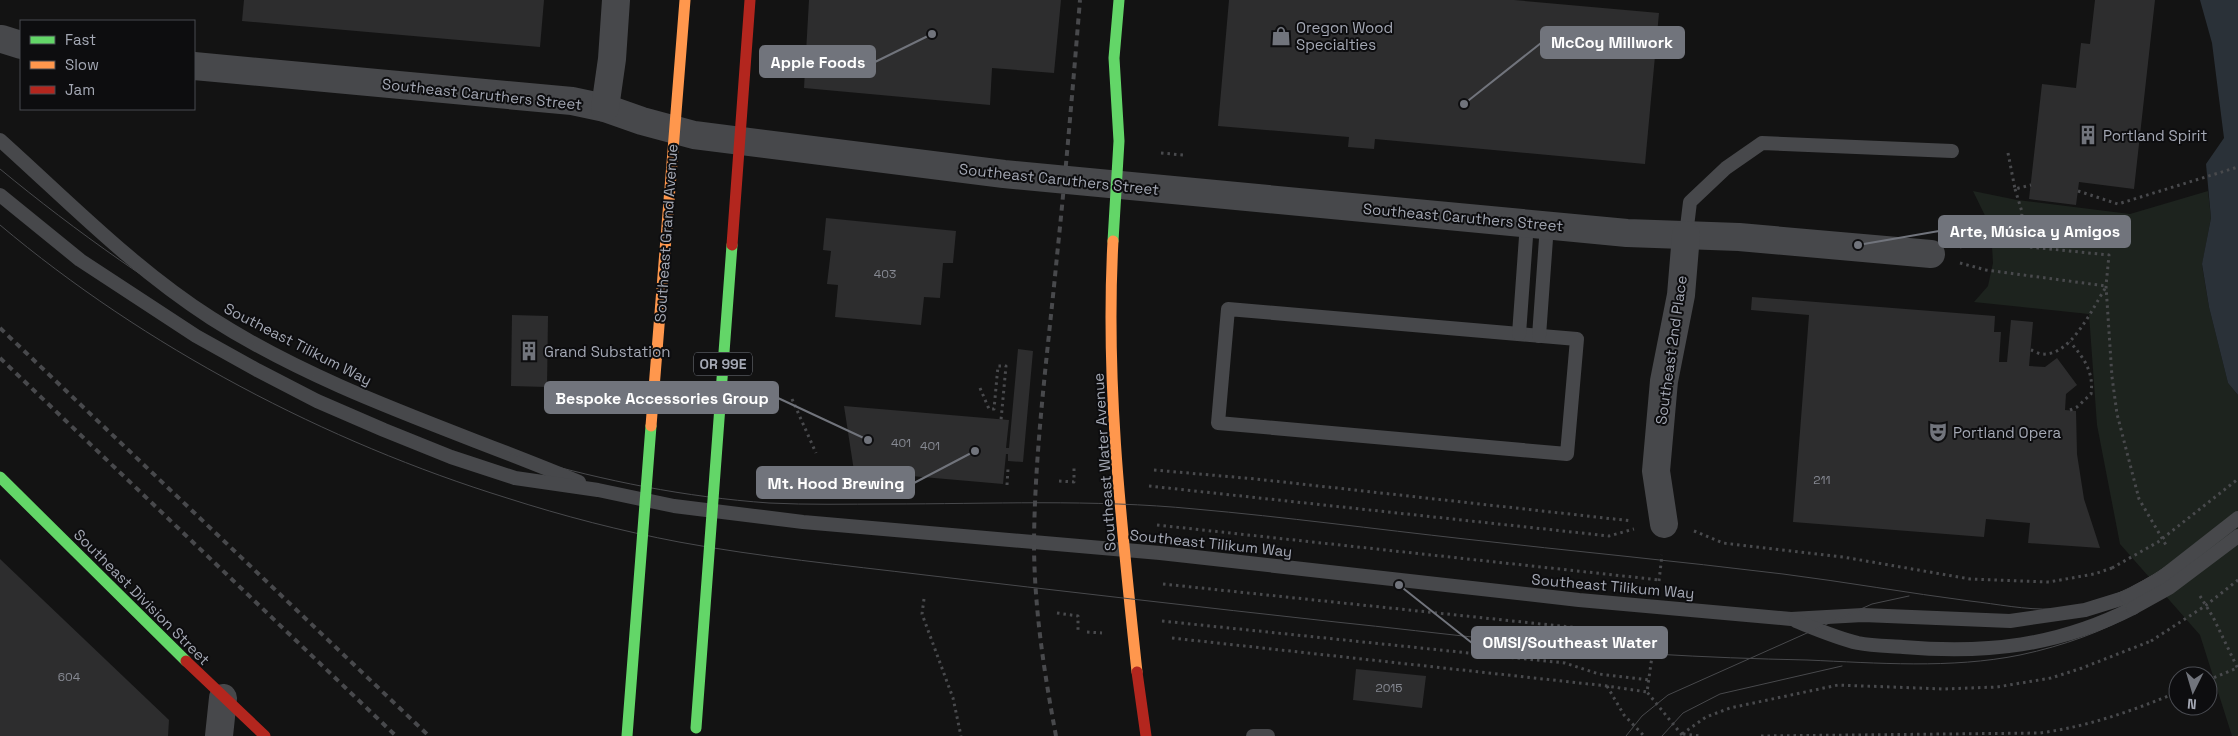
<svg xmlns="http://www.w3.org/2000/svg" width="2238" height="736" font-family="'Space Grotesk',sans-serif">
<rect width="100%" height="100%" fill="#131313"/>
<!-- green -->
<path fill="#1d231e" d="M 1973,191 L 2017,200 L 2130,214 L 2208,191 L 2211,218 L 2202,265 L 2209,307 L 2228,383 L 2238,395 L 2238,736 L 2232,736 L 2200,635 L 2120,544 L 2097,425 L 2089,314 L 1974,302 L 1988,286 L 1993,263 L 1991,228 Z"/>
<!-- water -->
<path fill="#2a3138" d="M 2200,0 L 2238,0 L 2238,395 L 2228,383 L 2209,307 L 2202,264 L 2211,218 L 2206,164 L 2224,138 L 2212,43 Z"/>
<!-- building -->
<g fill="#2d2d2e">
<path d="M 244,0 L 544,0 L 540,47 L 242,21 Z"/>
<path d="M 809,0 L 1061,0 L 1054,73 L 992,68 L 990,105 L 804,88 Z"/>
<path d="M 1229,0 L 1514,0 L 1659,13 L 1645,164 L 1375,139 L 1374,149 L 1348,147 L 1349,137 L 1218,126 Z"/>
<path d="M 2095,0 L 2155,0 L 2134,189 L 2079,182 L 2076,205 L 2029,199 L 2042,84 L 2076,88 L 2081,43 L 2090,44 Z"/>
<path d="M 826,218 L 956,231 L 953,263 L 943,263 L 940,298 L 924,297 L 921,325 L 835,317 L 838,285 L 827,284 L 831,251 L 823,250 Z"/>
<path d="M 1752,297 L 1995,316 L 1994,332 L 2001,332 L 1999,362 L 2007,362 L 2011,320 L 2033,322 L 2029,366 L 2045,367 L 2057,358 L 2077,385 L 2066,394 L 2065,410 L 2076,411 L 2077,454 L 2084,499 L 2100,548 L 2028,543 L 2030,523 L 1986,519 L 1984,537 L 1793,522 L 1809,315 L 1751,310 Z"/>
<path d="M 512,315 L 548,316 L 547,387 L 511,386 Z"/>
<path d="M 1018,349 L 1033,351 L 1023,462 L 1008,461 L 1008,454 L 1006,454 L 1003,484 L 854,471 L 844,406 L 1009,420 L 1006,448 L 1009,448 Z"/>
<path d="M 0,559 L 169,720 L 168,736 L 0,736 Z"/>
<path d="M 1356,669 L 1426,676 L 1422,708 L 1353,700 Z"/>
</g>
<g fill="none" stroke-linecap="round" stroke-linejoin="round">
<!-- path -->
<g stroke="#494a4d" stroke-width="3" stroke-dasharray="2.5 4" stroke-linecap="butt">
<path d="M 1161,153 L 1183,155"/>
<path d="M 2008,153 L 2015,189 L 2031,185"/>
<path d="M 2015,189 L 2022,212 L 2020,246"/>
<path d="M 2078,191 L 2118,204 L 2238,167"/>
<path d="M 1960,247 L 1988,240 L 2020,246 L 2109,255 L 2106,286 L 2112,377 L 2117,414 L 2139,499 L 2166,545"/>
<path d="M 1960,263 L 1986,270 L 2106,286"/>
<path d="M 2031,350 C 2034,351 2039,354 2042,354 C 2071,357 2093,307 2106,287"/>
<path d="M 980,388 L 989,409 L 994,409 L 998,366 L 1006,366 L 1001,420"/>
<path d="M 792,399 L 816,453"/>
<path d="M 2070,410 L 2077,407 L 2091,394 C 2094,372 2084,358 2070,342"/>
<path d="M 1154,470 L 1256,479 L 1632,521"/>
<path d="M 1059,481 L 1074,482 L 1074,465"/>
<path d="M 1007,485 L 1008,469"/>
<path d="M 1149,486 L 1609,536 L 1634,529"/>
<path d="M 1157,525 L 1660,580"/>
<path d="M 1694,531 L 1723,543 L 1843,557 L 1970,579 L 2049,582 L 2094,574 L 2112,568"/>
<path d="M 1659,581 L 1662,555"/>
<path d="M 1163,584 L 1655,636"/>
<path d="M 2200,596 L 2213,617 L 2238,669"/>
<path d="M 924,599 L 922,614 L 953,698 L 961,736"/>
<path d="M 1057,613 L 1078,616 L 1078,631"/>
<path d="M 1162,621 L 1565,663 L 1599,674 L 1649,680"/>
<path d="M 1087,632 L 1102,633"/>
<path d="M 1655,635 L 1647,692 L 1682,735"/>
<path d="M 1172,638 L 1607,686 L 1647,692"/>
<path d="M 2208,680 L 2237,668"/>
<path d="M 1607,686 L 1624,715 L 1644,736"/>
<path d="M 1682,734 L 1706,717 L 1730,708 L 1838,685 L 1943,689 L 1997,687 L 2051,678 L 2082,668 L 2151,641"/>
<path d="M 1683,734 L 1701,736"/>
<path d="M 1761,736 L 2040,733 C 2090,726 2132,711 2178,692"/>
</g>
<!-- lane -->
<g stroke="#47484b" stroke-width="14">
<path d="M 0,140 C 68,201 133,268 211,318 C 325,391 455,430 579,482"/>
<path d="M 0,195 L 80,260 L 196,336 L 257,370 L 317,401 L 384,430 L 451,457 L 515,478 L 598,490 L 674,506 L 803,522 L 1160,553 L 1579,600 L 1791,619 L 1863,615 L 2010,621 L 2085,610 L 2127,597"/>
<path d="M 1686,235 L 1690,202 L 1726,168 L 1762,143 L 1952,151"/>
<path d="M 1228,309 L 1577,339 L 1567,454 L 1218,423 Z"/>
<path d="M 1519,334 L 1527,223"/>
<path d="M 1539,336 L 1547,225"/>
<path d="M 1796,621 C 1816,629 1837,638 1858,643 C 1872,646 1889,646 1903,647 C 1987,654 2058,646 2133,608"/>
<path d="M 1253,736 L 1268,736"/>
</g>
<!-- street -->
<g stroke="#47484b" stroke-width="28">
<path d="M 2,39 L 21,45"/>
<path d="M 194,66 L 572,101 L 605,108 L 642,121 L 694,135 L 1004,174 L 1627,233 L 1739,237 L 1931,254"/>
<path d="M 605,108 L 612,59 L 616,0"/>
<path d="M 1664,524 L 1656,471 L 1664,381 L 1681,295 L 1686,235"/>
<path d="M 219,736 L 223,698"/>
</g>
<!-- fast -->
<g stroke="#63d668" stroke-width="11">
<path d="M 1113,241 L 1119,141 L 1114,58 L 1119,0"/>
<path d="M 0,477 L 186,661"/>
</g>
<!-- slow -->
<path stroke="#ff974d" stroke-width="11" d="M 1113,241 C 1105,385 1122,530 1137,672"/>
<!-- jam -->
<g stroke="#b3261e" stroke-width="11">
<path d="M 186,661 L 265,736"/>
<path d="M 1137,672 L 1146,736"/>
</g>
<!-- tram -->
<g stroke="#48494c" stroke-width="1">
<path d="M 0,169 C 154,296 331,403 525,458 C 605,481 685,497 769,503 C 808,505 848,504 887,504 C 989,504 1093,499 1195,509 C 1285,517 1375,529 1465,539 C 1571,551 1677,561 1783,574 C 1846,582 1908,593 1970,601 C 1997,604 2025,610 2053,609 C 2127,605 2183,555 2238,512"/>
<path d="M 0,225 C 145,347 326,442 507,498 C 563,516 621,531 679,542 C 760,557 843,565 925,575 C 1062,591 1199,607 1336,622 C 1442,633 1547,647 1654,654 C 1705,657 1756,659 1807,660 C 1877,663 1951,669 2020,655 C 2110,636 2167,599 2238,543"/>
<path d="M 1626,736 L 1642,716 L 1668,695 L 1872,604 L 1909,596"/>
<path d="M 1662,736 L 1683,713 L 1720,694 L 1842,666"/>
</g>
<!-- rail -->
<g stroke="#48494c" stroke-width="4" stroke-dasharray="6 5" stroke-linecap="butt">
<path d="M 0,328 L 429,736"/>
<path d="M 0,358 L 396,736"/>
<path d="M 1056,736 C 1044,672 1034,607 1034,541 C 1035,446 1048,350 1057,256 C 1066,170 1073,85 1080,0"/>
</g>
<!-- path-bridge -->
<g stroke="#494a4d" stroke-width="3" stroke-dasharray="2.5 4" stroke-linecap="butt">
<path d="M 2112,568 L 2158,542 L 2238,479"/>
<path d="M 2151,641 L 2205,606 L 2238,580"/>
</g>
<!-- lane-bridge -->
<g stroke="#47484b" stroke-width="14">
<path d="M 2127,597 L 2160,579 L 2238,518"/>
<path d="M 2133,608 L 2169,588 L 2238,536"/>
</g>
<!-- fast-bridge -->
<g stroke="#63d668" stroke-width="11">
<path d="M 696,728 L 732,245"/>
<path d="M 627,736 L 651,426"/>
</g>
<!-- slow-bridge -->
<path stroke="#ff974d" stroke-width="11" d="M 651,426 L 685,0"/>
<!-- jam-bridge -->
<path stroke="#b3261e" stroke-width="11" d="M 732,245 L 750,0"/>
</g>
<!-- icons -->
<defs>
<symbol id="shop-bare" viewBox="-9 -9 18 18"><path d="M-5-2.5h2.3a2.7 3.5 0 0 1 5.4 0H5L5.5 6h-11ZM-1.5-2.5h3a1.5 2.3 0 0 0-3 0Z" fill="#71747c" stroke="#0d0d0f" stroke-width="2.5" paint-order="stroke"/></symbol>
<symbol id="building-bare" viewBox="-9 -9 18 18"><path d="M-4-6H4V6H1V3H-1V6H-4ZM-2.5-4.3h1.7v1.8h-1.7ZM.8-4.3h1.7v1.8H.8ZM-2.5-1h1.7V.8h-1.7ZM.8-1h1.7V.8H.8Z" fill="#71747c" stroke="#0d0d0f" stroke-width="2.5" paint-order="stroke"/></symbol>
<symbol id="theatre-bare" viewBox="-9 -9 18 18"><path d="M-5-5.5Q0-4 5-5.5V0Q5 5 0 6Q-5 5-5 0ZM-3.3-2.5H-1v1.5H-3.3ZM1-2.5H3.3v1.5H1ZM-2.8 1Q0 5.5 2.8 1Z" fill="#71747c" stroke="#0d0d0f" stroke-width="2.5" paint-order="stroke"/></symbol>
</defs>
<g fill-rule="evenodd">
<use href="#shop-bare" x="1267" y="22" width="28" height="28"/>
<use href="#building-bare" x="2074" y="121" width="28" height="28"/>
<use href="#building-bare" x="515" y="337" width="28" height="28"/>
<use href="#theatre-bare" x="1924" y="418" width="28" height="28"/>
</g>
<g text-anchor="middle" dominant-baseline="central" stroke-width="4" stroke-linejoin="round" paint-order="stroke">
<!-- number labels -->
<g font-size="12" fill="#868992">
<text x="885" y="274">403</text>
<text x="901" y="443">401</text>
<text x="930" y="446">401</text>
<text x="1822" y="480">211</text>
<text x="69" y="677">604</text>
<text x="1389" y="688">2015</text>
</g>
<!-- shield labels -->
<rect fill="#0d0d0f" stroke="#777a82" stroke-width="1" x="694" y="352.5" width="58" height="23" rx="4"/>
<g font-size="14" font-weight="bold" fill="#a4a8b4">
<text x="723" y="364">OR 99E</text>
</g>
<!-- poi labels -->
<g font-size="15" fill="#a4a8b4" stroke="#0d0d0f" text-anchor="start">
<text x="1296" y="27">Oregon Wood<tspan x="1296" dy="17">Specialties</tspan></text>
<text x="2103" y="135">Portland Spirit</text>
<text x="544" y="351">Grand Substation</text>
<text x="1953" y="432">Portland Opera</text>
</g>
<!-- street labels -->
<g font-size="15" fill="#a4a8b4" stroke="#0d0d0f">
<text transform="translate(482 94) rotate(6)">Southeast Caruthers Street</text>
<text transform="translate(1059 179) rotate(6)">Southeast Caruthers Street</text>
<text transform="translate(1463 217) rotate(5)">Southeast Caruthers Street</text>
<text transform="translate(666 233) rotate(-86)">Southeast Grand Avenue</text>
<text transform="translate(298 344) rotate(27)">Southeast Tilikum Way</text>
<text transform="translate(1671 350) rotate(-82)">Southeast 2nd Place</text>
<text transform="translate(1104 462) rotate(-94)">Southeast Water Avenue</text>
<text transform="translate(1211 543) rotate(6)">Southeast Tilikum Way</text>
<text transform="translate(1613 586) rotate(5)">Southeast Tilikum Way</text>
<text transform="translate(142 597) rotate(45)">Southeast Division Street</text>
</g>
</g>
<!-- callouts -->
<path fill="none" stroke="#71747c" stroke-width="2" d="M1464 104L1541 43M932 34L875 62M1858 245L1939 231M868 440L778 398M975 451L914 483M1399 585L1472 643"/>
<g fill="#71747c" stroke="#0d0d0f" stroke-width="2">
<circle cx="1464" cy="104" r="5"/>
<circle cx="932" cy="34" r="5"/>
<circle cx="1858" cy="245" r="5"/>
<circle cx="868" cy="440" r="5"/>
<circle cx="975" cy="451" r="5"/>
<circle cx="1399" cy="585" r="5"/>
</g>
<g fill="#71747c" stroke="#71747c" stroke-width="2">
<rect x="1541" y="27" width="143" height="31" rx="5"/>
<rect x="760" y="46" width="115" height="31" rx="5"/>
<rect x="1939" y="216" width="191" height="31" rx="5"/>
<rect x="545" y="382" width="233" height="31" rx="5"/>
<rect x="757" y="467" width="157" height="31" rx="5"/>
<rect x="1472" y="627" width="195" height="31" rx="5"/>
</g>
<g font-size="16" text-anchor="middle" font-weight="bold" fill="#fff">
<text x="1612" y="48">McCoy Millwork</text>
<text x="818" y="68">Apple Foods</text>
<text x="2035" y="237">Arte, Música y Amigos</text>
<text x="662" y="404">Bespoke Accessories Group</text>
<text x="836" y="489">Mt. Hood Brewing</text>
<text x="1570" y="648">OMSI/Southeast Water</text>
</g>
<!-- legend -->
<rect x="20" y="20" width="175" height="90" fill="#0d0d0f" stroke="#494b51"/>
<rect x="30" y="36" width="25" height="8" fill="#63d668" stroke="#494b51"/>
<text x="65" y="45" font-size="15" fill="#a4a8b4">Fast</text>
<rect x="30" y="61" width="25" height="8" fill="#ff974d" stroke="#494b51"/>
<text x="65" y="70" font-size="15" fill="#a4a8b4">Slow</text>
<rect x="30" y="86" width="25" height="8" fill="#b3261e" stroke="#494b51"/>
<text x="65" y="95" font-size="15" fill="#a4a8b4">Jam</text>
<!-- north arrow -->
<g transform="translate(2193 691) rotate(185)"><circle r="24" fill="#0d0d0f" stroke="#494b51"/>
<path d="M0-4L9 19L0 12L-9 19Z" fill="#71747c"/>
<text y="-8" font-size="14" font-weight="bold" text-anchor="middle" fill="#a4a8b4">N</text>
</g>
</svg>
